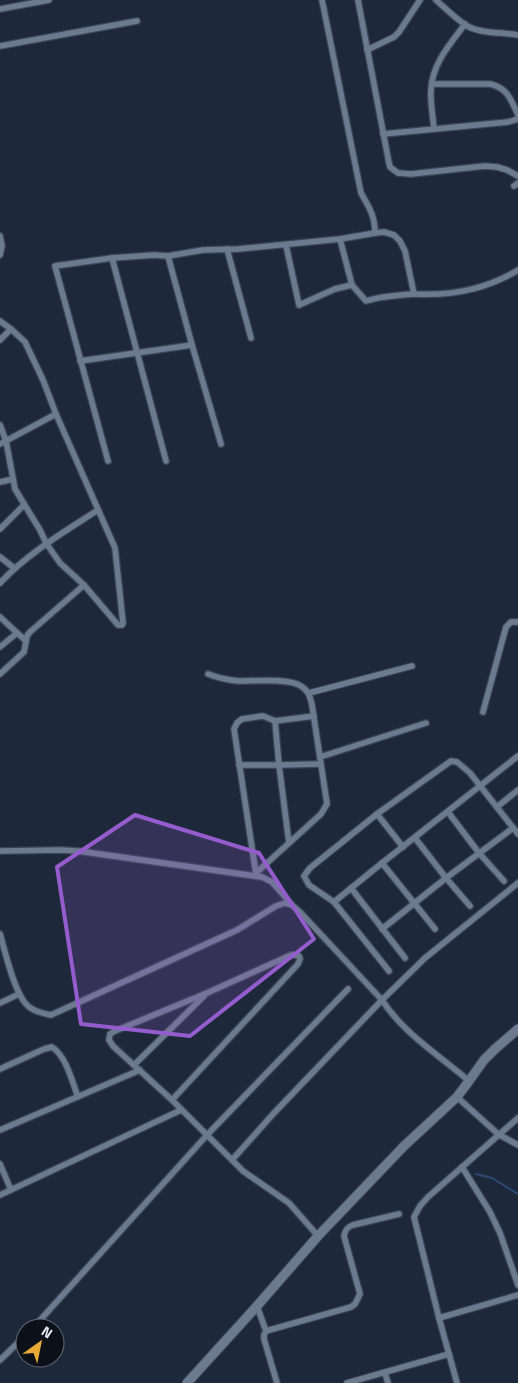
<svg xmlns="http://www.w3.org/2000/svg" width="518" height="1383" font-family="'Titillium Web',sans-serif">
<rect width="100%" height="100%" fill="#1d293b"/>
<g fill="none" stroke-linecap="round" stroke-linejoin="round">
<!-- stream -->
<path stroke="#2e4973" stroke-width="2" d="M 476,1174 L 492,1178 L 518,1194"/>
<defs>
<g id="street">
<path d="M 322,0 L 361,193 C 369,207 375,216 375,233 L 384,232 L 394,235 L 400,241 L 405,251 L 414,294 C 450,296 487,289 518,270"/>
<path d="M 358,0 L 389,163 L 390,167 L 398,173 L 411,174 L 485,166 L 497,167 L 507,170 L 518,176"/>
<path d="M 436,0 C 446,9 456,19 467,26 C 482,34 502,32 518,35"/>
<path d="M 0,9 L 49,0"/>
<path d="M 0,46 L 137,21"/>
<path d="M 367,50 L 394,37 L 399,32 L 420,0"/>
<path d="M 432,84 L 490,84 C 508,88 511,100 518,115"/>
<path d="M 434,129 C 433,116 430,102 431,90 C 432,64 450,44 465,24"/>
<path d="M 383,134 L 508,122 L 518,119"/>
<path d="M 514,186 L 518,183"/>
<path d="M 0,236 L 2,246 L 0,255"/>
<path d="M 340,239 L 352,285"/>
<path d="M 286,245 L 299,305 L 335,289 L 352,285 L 366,301 C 382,296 398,295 414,294"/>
<path d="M 227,249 L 251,338"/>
<path d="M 168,256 L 192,345 L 221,444"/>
<path d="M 112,258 L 166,461"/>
<path d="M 0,321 L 11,329 L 25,342 L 43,380 L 56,414 L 115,548 L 123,623 L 122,625 L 118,625 L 84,585"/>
<path d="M 0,340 L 11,329"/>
<path d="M 80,361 L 192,345"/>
<path d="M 0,425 L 6,441 L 15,489 L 40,530 L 46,543 L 60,563 L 84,585 L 30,632 L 27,636 L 24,652 L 0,674"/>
<path d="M 0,444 L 56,414"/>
<path d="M 108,461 L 55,266 L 112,258 L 154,255 L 168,256 L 203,250 L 238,249 L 340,239 L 375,233"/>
<path d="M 0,482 L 13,479"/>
<path d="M 0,529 L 24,505"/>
<path d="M 0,557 L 14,568"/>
<path d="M 0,583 C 28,553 64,532 98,510"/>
<path d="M 0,617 L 26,641"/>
<path d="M 0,647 L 17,633"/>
<path d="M 208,674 C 218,678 228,680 239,681 C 254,681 289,678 301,686 C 309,691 310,697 312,705 L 327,804 L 321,814 L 256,873"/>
<path d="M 309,693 L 412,666"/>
<path d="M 483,712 L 506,627 L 511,622 L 518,622"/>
<path d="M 320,757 L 426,723"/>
<path d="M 239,765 L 279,765 L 275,721"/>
<path d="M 497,807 L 518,790"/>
<path d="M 448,812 L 479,853 L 504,881"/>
<path d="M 377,814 L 403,847"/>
<path d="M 415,838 L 446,878 L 470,906"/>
<path d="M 289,843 L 279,765 L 321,764"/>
<path d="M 0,851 L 62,850 L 78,851 L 262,877 L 272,882 L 292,905"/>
<path d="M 382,863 L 435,929"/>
<path d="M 256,874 L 234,729 L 237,723 L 242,719 L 263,716 L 275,721 L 314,716"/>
<path d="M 351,888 L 405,958"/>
<path d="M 334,902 L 309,885 L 304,876 L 310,868 L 377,814 L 451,761 L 457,762 L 470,773 L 518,834"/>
<path d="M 382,929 L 446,878 L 513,828"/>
<path d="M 0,934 C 5,951 14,991 26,1004 C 32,1011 42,1013 51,1015 L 237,930 L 276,906 L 285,903 L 292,905 L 300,912 L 382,1000 C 404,1034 439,1055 469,1081"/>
<path d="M 389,971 L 334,902 L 382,863 L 518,756"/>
<path d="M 0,1003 L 19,994"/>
<path d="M 134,1065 L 204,996"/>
<path d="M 0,1069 L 44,1049 L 52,1047 C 66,1056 72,1081 78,1097"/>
<path d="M 457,1097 L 498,1134 L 518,1145"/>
<path d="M 172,1100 L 298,964 L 300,959 L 299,956 L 295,955 L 291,955 L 207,993 L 115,1031 L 110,1034 L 109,1040 L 113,1046 L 172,1100 L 243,1171 L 289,1203 L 318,1236"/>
<path d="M 0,1130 L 140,1070"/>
<path d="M 232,1160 L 274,1113 L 382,1000 L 425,958 L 518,883"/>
<path d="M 0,1164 L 11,1190"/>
<path d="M 462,1167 L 490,1212 L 500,1233 L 518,1285"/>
<path d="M 0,1195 L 181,1110"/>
<path d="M 257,1306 L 266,1331"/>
<path d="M 439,1318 L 518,1295"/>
<path d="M 33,1328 L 207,1135 L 348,989"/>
<path d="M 0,1360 L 25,1336"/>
<path d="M 385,1373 L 388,1383"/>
<path d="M 277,1383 L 264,1339 L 264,1335 L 266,1331 L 351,1307 L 355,1304 L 360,1294 L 344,1236 C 345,1230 347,1227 353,1225 L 399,1214"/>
<path d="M 347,1383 L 449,1354"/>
<path d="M 457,1383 L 439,1318 L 414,1217 L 420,1206 L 428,1197 L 518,1118"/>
</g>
<path id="secondary" d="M 187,1383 L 257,1306 L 318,1236 L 404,1146 L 457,1097 L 469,1081 L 484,1060 L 495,1049 L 518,1029"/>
</defs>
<!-- street casing -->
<use href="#street" stroke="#3c4555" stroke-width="8"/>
<!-- secondary casing -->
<use href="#secondary" stroke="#3c4555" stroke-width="11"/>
<!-- street -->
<use href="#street" stroke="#6c7a90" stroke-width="5.5"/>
<!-- secondary -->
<use href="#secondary" stroke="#6c7a90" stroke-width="9"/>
</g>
<!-- marked area -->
<path fill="#955ccd" fill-opacity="0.2" stroke="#955ccd" stroke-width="4" stroke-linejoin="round" d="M 135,815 L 259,853 L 314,939 L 190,1036 L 81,1024 L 57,867 Z"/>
<!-- north arrow -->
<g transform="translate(40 1343) rotate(33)"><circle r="24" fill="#0c1119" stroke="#626872"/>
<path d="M0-4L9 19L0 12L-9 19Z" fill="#e9ab37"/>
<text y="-8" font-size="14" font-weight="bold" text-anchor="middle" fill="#e2eaf7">N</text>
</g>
</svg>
